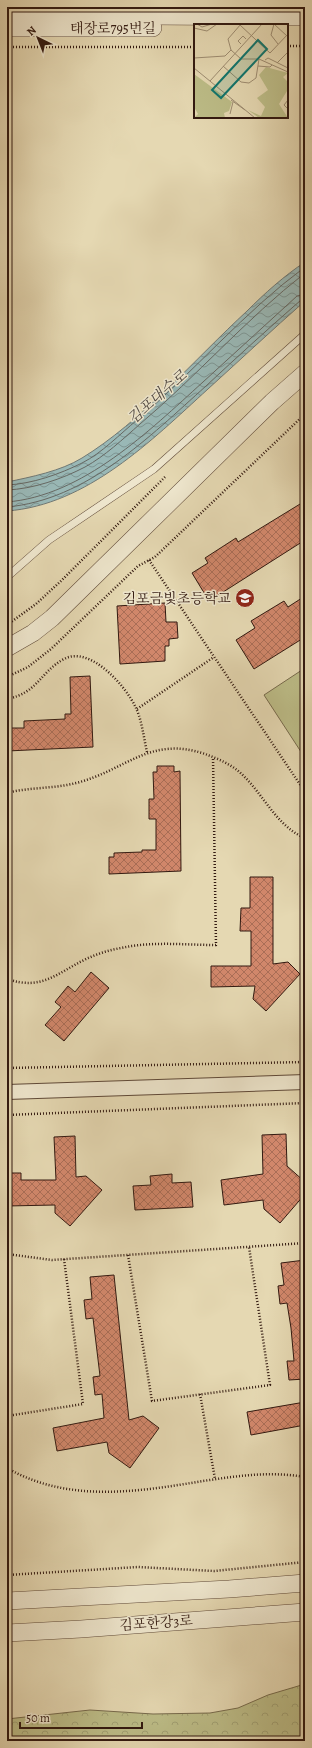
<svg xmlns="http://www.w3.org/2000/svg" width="312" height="1748" font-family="Alegreya,'Noto Serif KR',serif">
<defs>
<pattern id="forest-crowns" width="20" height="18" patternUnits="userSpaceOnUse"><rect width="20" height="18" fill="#bcbc87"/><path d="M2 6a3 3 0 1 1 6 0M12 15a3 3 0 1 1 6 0" fill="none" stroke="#a2a174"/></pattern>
<pattern id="water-waves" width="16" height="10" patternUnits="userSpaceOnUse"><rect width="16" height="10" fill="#99b8b6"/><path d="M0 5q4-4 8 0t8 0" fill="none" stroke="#7d9593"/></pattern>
<pattern id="building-cross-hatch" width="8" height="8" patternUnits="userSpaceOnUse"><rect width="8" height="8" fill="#d1876b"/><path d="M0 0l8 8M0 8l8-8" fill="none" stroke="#aa6e57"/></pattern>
</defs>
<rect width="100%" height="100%" fill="#e5d8b2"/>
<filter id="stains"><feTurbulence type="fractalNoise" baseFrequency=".005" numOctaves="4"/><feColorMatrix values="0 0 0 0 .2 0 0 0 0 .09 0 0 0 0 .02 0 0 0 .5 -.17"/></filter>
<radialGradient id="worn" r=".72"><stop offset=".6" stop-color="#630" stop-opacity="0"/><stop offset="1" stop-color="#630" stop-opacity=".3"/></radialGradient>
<!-- green -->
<path fill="#bcbc87" stroke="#776a4c" d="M 305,668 L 305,758 L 264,695 Z"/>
<!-- forest -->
<path fill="url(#forest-crowns)" stroke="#776a4c" d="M 305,1684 L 305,1741 L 7,1741 L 7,1719 L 90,1710 L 153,1714 L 210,1713 L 238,1708 L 268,1695 Z"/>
<!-- water -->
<path fill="url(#water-waves)" stroke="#707874" d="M 305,262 L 305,301 C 272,330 240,360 208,389 C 151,441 87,505 7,511 L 7,482 C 31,477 61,471 82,458 C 141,422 196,358 247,311 C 265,293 284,276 305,262 Z"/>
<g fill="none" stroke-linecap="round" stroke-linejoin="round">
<!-- shore -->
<g stroke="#666863" stroke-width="1">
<path d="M 7,485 C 32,484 60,474 82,463 C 102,453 120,434 137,420 C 195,371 244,312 305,267"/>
<path d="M 7,490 C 33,489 62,479 85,467 C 105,456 123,439 140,424 C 197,376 246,319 305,273"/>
<path d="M 7,502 C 83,496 149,431 203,382 C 234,353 266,325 297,296 L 305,294"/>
<path d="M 7,507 C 87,500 149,437 206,386 C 237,357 269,328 301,300 L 305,299"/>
</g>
</g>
<!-- building -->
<g fill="url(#building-cross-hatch)" stroke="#321910">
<path d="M 305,501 L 305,540 L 209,601 L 192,573 L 208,563 L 205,558 L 236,538 L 238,542 Z"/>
<path d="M 305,596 L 305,637 L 254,669 L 236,640 L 255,628 L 251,621 L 284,601 L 288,607 Z"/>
<path d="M 165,603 L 166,622 L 177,622 L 178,638 L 169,639 L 169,646 L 165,646 L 165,661 L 120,664 L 117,606 Z"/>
<path d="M 90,676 L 93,747 L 7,751 L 7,728 L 24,728 L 24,721 L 65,719 L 65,714 L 71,714 L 70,677 Z"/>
<path d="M 157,766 L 174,766 L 174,772 L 180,771 L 181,871 L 109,874 L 109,857 L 114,857 L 114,853 L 142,852 L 142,850 L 156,850 L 156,819 L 149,819 L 149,799 L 154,799 L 153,772 L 157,772 Z"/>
<path d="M 250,877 L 273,877 L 273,964 L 288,962 L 300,974 L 266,1011 L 253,999 L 255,986 L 211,987 L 211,966 L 251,966 L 251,931 L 240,931 L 241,908 L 250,908 Z"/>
<path d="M 91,972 L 109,988 L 64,1041 L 45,1025 L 61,1007 L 55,1002 L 68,986 L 75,992 Z"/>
<path d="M 286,1134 L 287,1166 L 305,1182 L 305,1194 L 280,1223 L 264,1209 L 263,1200 L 224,1205 L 221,1180 L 263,1174 L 262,1135 Z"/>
<path d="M 75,1136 L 76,1177 L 86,1176 L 102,1190 L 70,1226 L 55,1213 L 55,1205 L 7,1206 L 7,1173 L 21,1173 L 21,1180 L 56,1180 L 54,1137 Z"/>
<path d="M 172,1174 L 172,1183 L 191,1182 L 193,1207 L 135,1210 L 133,1186 L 151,1185 L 150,1176 Z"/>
<path d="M 305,1260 L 305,1379 L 289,1380 L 287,1361 L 294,1361 L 291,1328 L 287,1303 L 280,1304 L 278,1286 L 284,1285 L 281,1263 Z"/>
<path d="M 114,1275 L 129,1420 L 143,1416 L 159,1428 L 130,1468 L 109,1453 L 107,1442 L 57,1451 L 53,1428 L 104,1418 L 102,1394 L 95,1395 L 93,1377 L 100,1376 L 93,1318 L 86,1319 L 84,1300 L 92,1299 L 90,1277 Z"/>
<path d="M 305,1402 L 305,1425 L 251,1435 L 247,1412 Z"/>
</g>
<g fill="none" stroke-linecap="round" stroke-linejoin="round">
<defs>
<path id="service" d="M 7,577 L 49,540 L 154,469 L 305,334"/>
<path id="minor" d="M 7,1092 L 305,1082"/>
<g id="tertiary">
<path d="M 7,15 L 305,17"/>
<path d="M 7,28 L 153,28"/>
<path d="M 7,648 L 33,633 L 52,618 L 272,402 L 305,373"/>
<path d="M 7,1601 L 229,1589 L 305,1583"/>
<path d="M 7,1633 L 81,1629 L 305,1612"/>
</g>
</defs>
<!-- service casing -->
<use href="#service" stroke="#5f4938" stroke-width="8"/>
<!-- minor casing -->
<use href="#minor" stroke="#5f4938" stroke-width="16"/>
<!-- tertiary casing -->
<use href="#tertiary" stroke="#5f4938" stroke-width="18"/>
<!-- path -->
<g stroke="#321910" stroke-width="2.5" stroke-dasharray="1 2" stroke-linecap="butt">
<path d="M 287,46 L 305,46"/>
<path d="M 7,47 L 195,47"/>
<path d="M 149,560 L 301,786 L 305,783"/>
<path d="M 7,625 L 36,604 L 62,580 L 165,477"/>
<path d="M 7,677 L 28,667 L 51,649 L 138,566 L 155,557 L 305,414"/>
<path d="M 7,699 C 38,693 40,672 64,659 C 90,645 126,686 136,708 C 142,721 144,739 147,752"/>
<path d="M 137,709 L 214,657"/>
<path d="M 7,793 C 29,787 53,789 76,783 C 125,771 150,735 205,754 C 216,758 228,763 237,770 C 262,790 275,826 305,838"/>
<path d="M 7,979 C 42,991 57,973 86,959 C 97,954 109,950 121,948 C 152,941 185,945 216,945 L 213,757"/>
<path d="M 7,1068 L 305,1062"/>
<path d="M 7,1115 L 305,1103"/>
<path d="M 7,1254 L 52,1260 L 305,1243"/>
<path d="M 128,1255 L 152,1401 L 270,1385 L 249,1247"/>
<path d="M 200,1394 L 215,1479"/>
<path d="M 7,1416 L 83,1404 L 64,1259"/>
<path d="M 7,1468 C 68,1503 137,1492 203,1481 C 237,1476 270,1471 305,1477"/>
<path d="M 7,1575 L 138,1567 L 214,1571 L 305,1562"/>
</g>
<!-- service -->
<use href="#service" stroke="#eee6cd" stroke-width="7"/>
<!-- minor -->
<use href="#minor" stroke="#eee6cd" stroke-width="14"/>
<!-- tertiary -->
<use href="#tertiary" stroke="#eee6cd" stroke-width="17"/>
</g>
<!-- icons -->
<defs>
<symbol id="school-disc" viewBox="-11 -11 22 22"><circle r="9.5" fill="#8f2418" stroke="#eee6cd"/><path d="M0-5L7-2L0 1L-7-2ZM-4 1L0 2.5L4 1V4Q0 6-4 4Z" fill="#fff"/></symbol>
</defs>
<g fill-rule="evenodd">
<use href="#school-disc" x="234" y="587" width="22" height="22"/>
</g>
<g text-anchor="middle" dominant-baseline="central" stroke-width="3" stroke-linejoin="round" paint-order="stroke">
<!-- street labels -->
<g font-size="14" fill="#321910" stroke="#eee6cd">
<text x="113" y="28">태장로795번길</text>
<text transform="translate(156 1623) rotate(-4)">김포한강3로</text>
</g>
<!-- poi labels -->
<g font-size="14" fill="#321910" stroke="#eee6cd" text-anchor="end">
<text x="231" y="598">김포금빛초등학교</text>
</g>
<!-- water labels -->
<g font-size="15" font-style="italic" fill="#514942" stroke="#eee6cd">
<text transform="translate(157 397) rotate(-41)">김포대수로</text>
</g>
</g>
<!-- overview -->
<g transform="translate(194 24)">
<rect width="94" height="94" fill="#e5d8b2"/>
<path d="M 72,43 L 94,49 L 89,53 L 94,58 L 93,67 L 85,80 L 94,94 L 65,94 L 54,86 L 67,92 L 71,83 L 63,74 L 74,66 L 65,51 ZM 0,50 L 38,78 L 35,87 L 30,89 L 31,94 L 0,94 L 4,90 L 0,83 Z" fill="#bcbc87"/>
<path fill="none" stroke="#9d8c71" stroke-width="1" d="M 3,0 L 8,3 L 18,0M 47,0 L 34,15 L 37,26 L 47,35 L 65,35 L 94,48M 80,0 L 77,11 L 84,20M 80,0 L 93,12M 46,1 L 76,29 L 94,10M 0,4 L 13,7 L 23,0M 47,20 L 44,17 L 49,12 L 52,15M 0,34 L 31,32 L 37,26M 71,36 L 74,34 L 94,44M 83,39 L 94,28M 29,42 L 47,58 L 55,59 L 62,54 L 65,35M 64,42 L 76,43 L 78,41M 0,44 L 61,94M 16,57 L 68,0M 37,76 L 51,86M 94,76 L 90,81 L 94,85M 36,90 L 39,78"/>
<path fill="#0f766e" fill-opacity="0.15" stroke="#0f766e" stroke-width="2" d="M 64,16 L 73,25 L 27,74 L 18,66 Z"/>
<rect width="94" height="94" fill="none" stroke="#321910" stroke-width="2"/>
</g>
<!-- margin -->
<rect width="312" height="1748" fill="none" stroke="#e5d8b2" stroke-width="24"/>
<rect x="8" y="8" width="296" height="1732" fill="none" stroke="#321910" stroke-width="2"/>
<rect x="12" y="12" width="288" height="1724" fill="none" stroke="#321910"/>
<!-- north arrow -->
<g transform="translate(38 38) rotate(317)" stroke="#eee6cd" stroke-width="3" paint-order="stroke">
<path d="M0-3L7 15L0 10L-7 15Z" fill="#321910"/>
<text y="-6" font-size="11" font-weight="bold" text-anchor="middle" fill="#321910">N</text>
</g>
<!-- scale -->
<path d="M20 1722v6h122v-6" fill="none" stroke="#321910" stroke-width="2"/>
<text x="26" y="1722" font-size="12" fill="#321910" stroke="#eee6cd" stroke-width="3" paint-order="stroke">50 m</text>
<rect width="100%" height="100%" filter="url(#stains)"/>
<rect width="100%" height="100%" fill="url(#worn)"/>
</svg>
